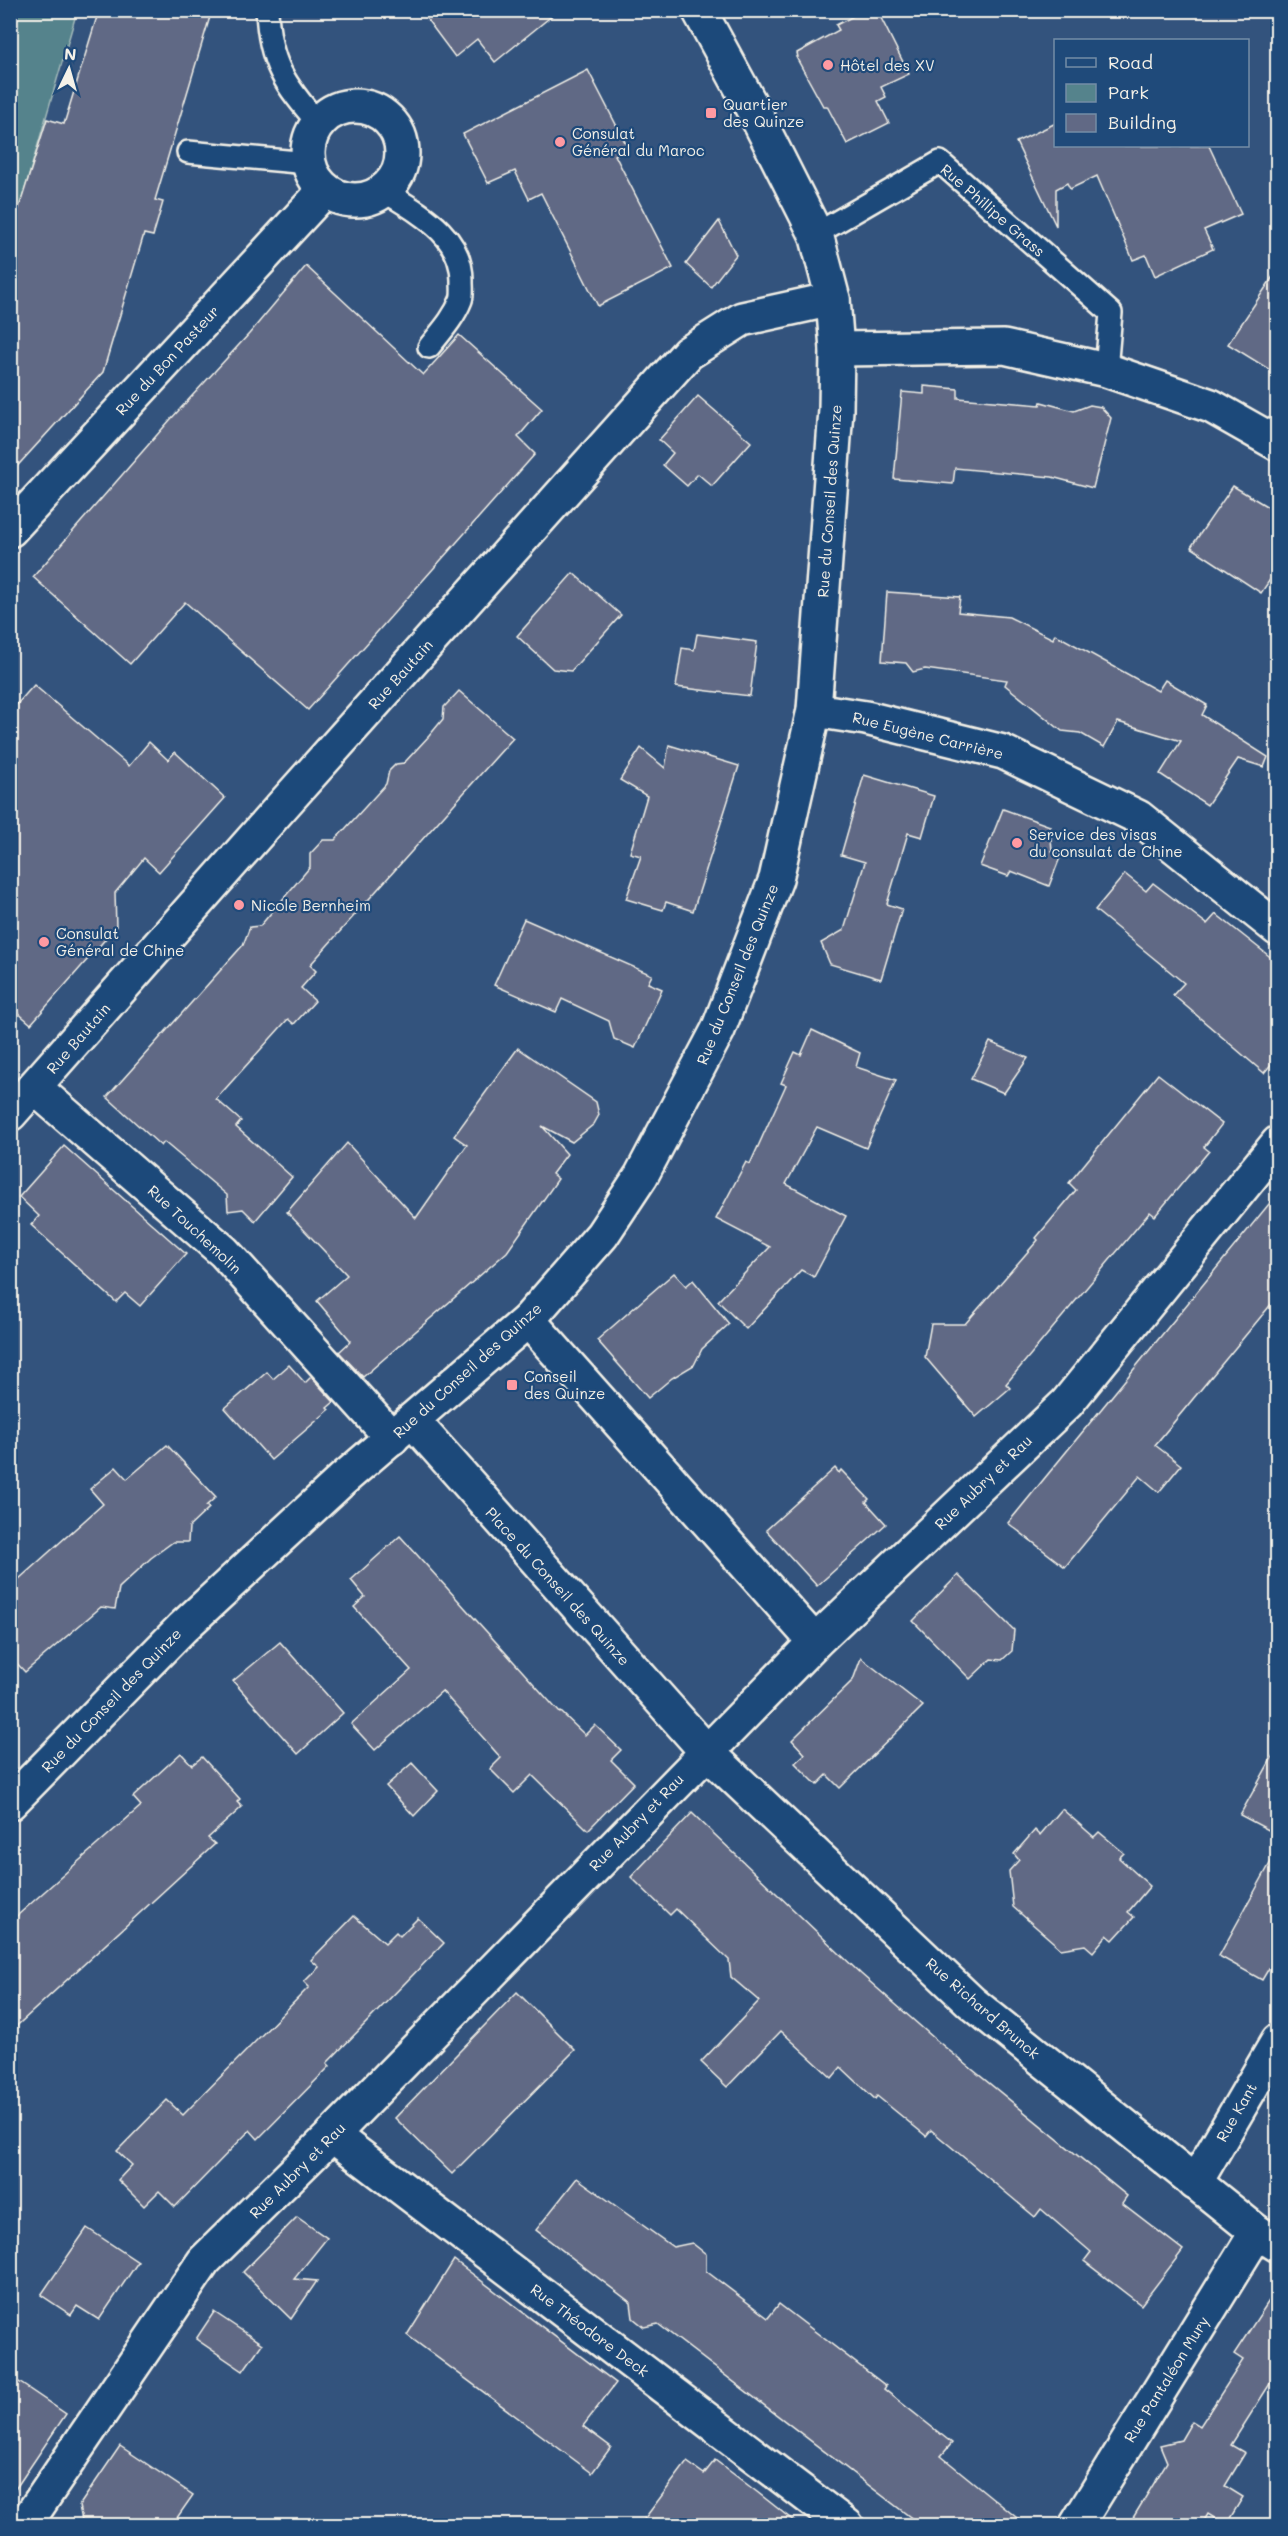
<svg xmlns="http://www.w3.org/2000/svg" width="1288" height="2536" font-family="Mali,sans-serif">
<rect width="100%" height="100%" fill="#33537d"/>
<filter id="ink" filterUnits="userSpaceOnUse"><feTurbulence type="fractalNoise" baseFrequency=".0167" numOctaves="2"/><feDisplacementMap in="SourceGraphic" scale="12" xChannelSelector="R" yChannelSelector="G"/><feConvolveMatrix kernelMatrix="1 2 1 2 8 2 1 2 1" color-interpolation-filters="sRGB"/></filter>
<g filter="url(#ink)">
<!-- green -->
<path fill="#55838c" stroke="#a4baba" stroke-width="1.5" d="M 11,11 L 77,11 L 11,237 Z"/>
<!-- building -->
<g fill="#616985" stroke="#f4f1e8" stroke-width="1.5">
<path d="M 99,10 L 212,10 L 155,200 L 163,202 L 153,236 L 144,234 L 103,372 L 10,474 L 10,236 L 47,119 L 64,124 Z"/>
<path d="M 420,10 L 559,10 L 495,62 L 477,39 L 455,57 Z"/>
<path d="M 865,10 L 877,10 L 909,74 L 881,87 L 886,97 L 878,101 L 889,123 L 847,144 L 827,106 L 823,106 L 796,57 L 798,57 L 797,53 L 839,30 L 836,25 Z"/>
<path d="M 588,70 L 628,148 L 615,155 L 673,268 L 598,306 L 541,193 L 529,199 L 515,171 L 488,183 L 463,134 Z"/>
<path d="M 1056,123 L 1056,146 L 1209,146 L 1241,214 L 1204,230 L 1213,249 L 1155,276 L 1146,255 L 1133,260 L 1097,176 L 1070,189 L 1067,183 L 1056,189 L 1056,226 L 1016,142 Z"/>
<path d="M 719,221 L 736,255 L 711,287 L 686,264 Z"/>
<path d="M 306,266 L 423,375 L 459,335 L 542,409 L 518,437 L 535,454 L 308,710 L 185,602 L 130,664 L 33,577 L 170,420 L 249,334 Z"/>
<path d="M 1278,269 L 1278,375 L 1228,344 Z"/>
<path d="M 924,386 L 958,389 L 958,398 L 1040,405 L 1041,402 L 1074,411 L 1090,405 L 1101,407 L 1111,418 L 1093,488 L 1052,477 L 955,468 L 953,484 L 894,479 L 902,392 L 924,394 Z"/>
<path d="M 698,396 L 751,442 L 712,486 L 698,474 L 687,486 L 663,465 L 673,453 L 659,440 Z"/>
<path d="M 1233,486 L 1278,513 L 1278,568 L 1261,593 L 1191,547 Z"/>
<path d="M 573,573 L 621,615 L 571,671 L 553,669 L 517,636 Z"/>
<path d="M 887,592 L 960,597 L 958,612 L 1009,617 L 1053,639 L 1055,634 L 1158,691 L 1165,680 L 1207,705 L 1202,715 L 1268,757 L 1264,767 L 1238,759 L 1207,805 L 1160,774 L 1181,741 L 1118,722 L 1104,747 L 1080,733 L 1062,731 L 1005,685 L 1007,680 L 925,669 L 913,672 L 906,663 L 882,661 Z"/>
<path d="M 697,634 L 757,642 L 750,696 L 676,687 L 682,648 L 694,650 Z"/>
<path d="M 34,685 L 129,766 L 149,742 L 168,760 L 175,752 L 225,798 L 159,872 L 144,858 L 115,893 L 116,927 L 31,1024 L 10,1006 L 10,712 Z"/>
<path d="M 459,691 L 513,738 L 310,965 L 316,971 L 301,988 L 315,1001 L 294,1024 L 288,1019 L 216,1099 L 241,1121 L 236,1127 L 292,1177 L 255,1221 L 243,1209 L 228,1211 L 227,1195 L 164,1142 L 161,1146 L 107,1097 L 243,945 L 250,927 L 260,926 L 310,867 L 310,854 L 323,840 L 335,840 L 386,784 L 389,771 L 396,764 L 404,763 L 429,736 L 443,719 L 444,707 Z"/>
<path d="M 669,745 L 739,766 L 693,911 L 666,902 L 663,910 L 626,899 L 641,856 L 630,853 L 647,796 L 620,780 L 641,748 L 665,768 Z"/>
<path d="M 864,775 L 934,796 L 922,837 L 908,833 L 887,904 L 902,909 L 881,979 L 830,964 L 821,943 L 844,930 L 865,862 L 841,855 Z"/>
<path d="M 1003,809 L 1050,826 L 1052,851 L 1061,855 L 1049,886 L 1011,871 L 1008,876 L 980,866 Z"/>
<path d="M 1125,874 L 1146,891 L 1153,883 L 1207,924 L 1216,914 L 1278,963 L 1278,1056 L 1264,1073 L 1173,995 L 1184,983 L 1095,910 Z"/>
<path d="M 524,919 L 652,975 L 648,983 L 662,989 L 635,1048 L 614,1039 L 609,1021 L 562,999 L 556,1012 L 494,985 Z"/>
<path d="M 812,1030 L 860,1053 L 856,1067 L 896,1080 L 866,1148 L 817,1127 L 786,1184 L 846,1216 L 814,1277 L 801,1270 L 746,1329 L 718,1301 L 770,1247 L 716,1219 L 746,1162 L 750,1164 L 786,1085 L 781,1083 L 795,1052 L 801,1055 Z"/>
<path d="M 990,1042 L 1028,1058 L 1004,1093 L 971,1079 Z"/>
<path d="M 518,1048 L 596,1102 L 599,1115 L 594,1124 L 572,1142 L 542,1126 L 567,1154 L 552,1174 L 558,1179 L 507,1252 L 363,1377 L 339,1352 L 351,1341 L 317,1301 L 347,1275 L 287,1212 L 347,1143 L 416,1218 L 467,1145 L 454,1136 Z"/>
<path d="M 1158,1074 L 1222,1124 L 1204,1147 L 1209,1151 L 1155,1216 L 1150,1212 L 1006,1384 L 1010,1388 L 976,1417 L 925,1357 L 931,1324 L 965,1324 L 1038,1240 L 1036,1238 L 1076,1190 L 1069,1183 Z"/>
<path d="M 64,1146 L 186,1254 L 140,1306 L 125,1293 L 116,1302 L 31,1225 L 39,1216 L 19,1197 Z"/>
<path d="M 1278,1193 L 1278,1296 L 1155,1445 L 1181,1465 L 1159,1492 L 1140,1476 L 1065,1567 L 1008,1523 Z"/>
<path d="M 674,1273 L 686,1286 L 693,1280 L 729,1324 L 702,1349 L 694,1365 L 672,1378 L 648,1398 L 597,1340 Z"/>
<path d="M 289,1365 L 305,1383 L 311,1377 L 334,1402 L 327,1408 L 329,1410 L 271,1460 L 225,1408 L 267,1372 L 273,1379 Z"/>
<path d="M 167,1445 L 216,1497 L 206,1506 L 209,1508 L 189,1527 L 188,1542 L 173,1542 L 151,1558 L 119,1588 L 115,1609 L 101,1607 L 25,1672 L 10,1656 L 10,1587 L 103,1504 L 90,1489 L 116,1467 L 127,1479 Z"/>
<path d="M 835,1468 L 839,1473 L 841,1470 L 869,1499 L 866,1502 L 886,1524 L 817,1586 L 766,1530 Z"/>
<path d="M 400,1536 L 560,1713 L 561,1712 L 585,1735 L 595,1725 L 621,1750 L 611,1760 L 634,1783 L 588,1830 L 532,1775 L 514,1793 L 490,1769 L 501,1758 L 442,1691 L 375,1750 L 351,1724 L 411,1670 L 354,1607 L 365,1597 L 351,1580 Z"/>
<path d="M 958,1575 L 1014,1630 L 1012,1651 L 1002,1660 L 991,1659 L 970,1679 L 913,1621 Z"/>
<path d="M 280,1642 L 343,1713 L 298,1754 L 233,1681 Z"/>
<path d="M 861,1658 L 923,1706 L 840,1788 L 827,1775 L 817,1785 L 795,1763 L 805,1754 L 792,1740 L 853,1680 Z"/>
<path d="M 1278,1747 L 1278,1835 L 1240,1815 Z"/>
<path d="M 181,1753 L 192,1765 L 202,1757 L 240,1799 L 237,1802 L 242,1807 L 208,1838 L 215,1844 L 10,2032 L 10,1922 L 141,1806 L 133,1797 Z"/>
<path d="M 412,1763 L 438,1791 L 414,1816 L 386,1786 Z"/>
<path d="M 1062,1809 L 1094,1837 L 1099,1832 L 1124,1853 L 1119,1858 L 1150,1886 L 1128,1912 L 1134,1917 L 1113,1940 L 1107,1935 L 1093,1952 L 1085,1945 L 1061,1949 L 1013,1907 L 1009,1871 L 1019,1860 L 1014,1854 L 1035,1830 L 1040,1835 Z"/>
<path d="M 692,1813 L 861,1974 L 935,2039 L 1127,2196 L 1122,2203 L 1183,2250 L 1141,2305 L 1084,2261 L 1091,2252 L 1041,2209 L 1035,2217 L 931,2130 L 926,2136 L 877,2096 L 875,2099 L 841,2067 L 832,2078 L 781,2031 L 727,2087 L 701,2062 L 759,2001 L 731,1977 L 729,1960 L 676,1909 L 670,1915 L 631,1877 Z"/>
<path d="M 1278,1849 L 1278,1953 L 1262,1980 L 1219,1956 Z"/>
<path d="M 354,1916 L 385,1943 L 396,1932 L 400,1936 L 418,1918 L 444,1943 L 327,2063 L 330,2066 L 258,2139 L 250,2130 L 175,2207 L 159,2191 L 144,2206 L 118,2180 L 132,2165 L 117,2151 L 167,2100 L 183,2115 L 309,1987 L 304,1982 L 319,1967 L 311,1960 Z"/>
<path d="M 517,1992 L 575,2050 L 452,2174 L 395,2118 Z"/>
<path d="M 577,2178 L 673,2247 L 692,2243 L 706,2254 L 706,2271 L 768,2318 L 779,2304 L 886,2386 L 884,2389 L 952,2443 L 941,2456 L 1027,2526 L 922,2526 L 658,2324 L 644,2327 L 633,2318 L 631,2303 L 536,2230 Z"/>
<path d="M 297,2217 L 327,2238 L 294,2279 L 317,2281 L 291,2319 L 243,2272 Z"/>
<path d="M 87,2228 L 138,2262 L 99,2320 L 77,2306 L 71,2315 L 41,2295 Z"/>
<path d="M 454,2260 L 616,2383 L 583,2426 L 611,2447 L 592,2473 L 407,2335 Z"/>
<path d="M 1278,2287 L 1278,2382 L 1273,2379 L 1231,2445 L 1245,2453 L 1225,2486 L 1243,2497 L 1226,2525 L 1208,2514 L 1201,2526 L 1128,2526 L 1167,2462 L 1160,2445 L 1181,2440 L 1192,2421 L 1200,2426 L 1243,2360 L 1234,2354 Z"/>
<path d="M 214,2312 L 262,2344 L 243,2371 L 196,2339 Z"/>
<path d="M 10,2376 L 66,2414 L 10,2497 Z"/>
<path d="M 120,2446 L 193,2495 L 172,2525 L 83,2525 L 79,2506 Z"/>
<path d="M 715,2460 L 757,2492 L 800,2526 L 639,2526 L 687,2462 L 704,2474 Z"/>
</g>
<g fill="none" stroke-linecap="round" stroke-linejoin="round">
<defs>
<g id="service">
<path d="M 267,10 C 269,63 285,85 318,123"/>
<path d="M 188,152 L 308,163"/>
<path d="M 384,191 C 419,213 463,235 462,282 C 462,287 463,295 461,300 C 454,318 441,332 429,347"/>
<path d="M 816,234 L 940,162 L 1111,313 L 1106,370"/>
</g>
<g id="minor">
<circle cx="355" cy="153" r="47"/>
<path d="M 837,349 L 1004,347 L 1106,370 L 1211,406 L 1278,444"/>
<path d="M 10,530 L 325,190"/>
<path d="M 814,710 L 866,718 L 1003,752 L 1138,817 L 1278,929"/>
<path d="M 34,1087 L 224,1252 L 392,1438"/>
<path d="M 10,1114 L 283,805 L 688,353 L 742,319 L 833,299"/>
<path d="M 528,1320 L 815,1642"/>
<path d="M 412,1420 L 706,1751 L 971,2002 L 1257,2232 L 1278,2245"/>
<path d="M 10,1803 L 182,1628 L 342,1480 L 528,1320 L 602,1235 L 641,1176 L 718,1030 L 776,879 L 814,710 L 836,410 L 837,349 L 833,299 L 816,234 L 755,113 L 699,10"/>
<path d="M 332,2135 L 847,2526"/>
<path d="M 1195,2183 L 1278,2041"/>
<path d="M 24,2526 L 204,2261 L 332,2135 L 815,1642 L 1067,1403 L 1278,1143"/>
<path d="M 1076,2526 L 1257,2232"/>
</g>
</defs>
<!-- service casing -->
<use href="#service" stroke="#f4f1e8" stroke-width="26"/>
<!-- minor casing -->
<use href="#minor" stroke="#f4f1e8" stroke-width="38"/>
<!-- service -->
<use href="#service" stroke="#1f4a7a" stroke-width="21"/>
<!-- minor -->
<use href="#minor" stroke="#1f4a7a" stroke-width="33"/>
</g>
</g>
<!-- markers -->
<g fill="#ff9aa2" stroke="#1f4a7a" stroke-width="2">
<circle cx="828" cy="65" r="6"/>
<rect x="705" y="107" width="12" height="12" rx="3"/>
<circle cx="560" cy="142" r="6"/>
<circle cx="1017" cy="843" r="6"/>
<circle cx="239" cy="905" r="6"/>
<circle cx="44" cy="942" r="6"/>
<rect x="506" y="1379" width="12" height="12" rx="3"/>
</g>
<g text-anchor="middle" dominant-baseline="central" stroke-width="4.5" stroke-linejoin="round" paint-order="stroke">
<!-- poi labels -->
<g font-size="15" fill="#f4f1e8" stroke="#1f4a7a" text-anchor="start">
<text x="840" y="65">Hôtel des XV</text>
<text x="723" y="104">Quartier<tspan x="723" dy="17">des Quinze</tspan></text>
<text x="572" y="133">Consulat<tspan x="572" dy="17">Général du Maroc</tspan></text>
<text x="1029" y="834">Service des visas<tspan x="1029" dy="17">du consulat de Chine</tspan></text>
<text x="251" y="905">Nicole Bernheim</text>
<text x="56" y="933">Consulat<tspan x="56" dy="17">Général de Chine</tspan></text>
<text x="524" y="1376">Conseil<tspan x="524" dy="17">des Quinze</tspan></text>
</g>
<!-- street labels -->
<g font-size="15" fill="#f4f1e8" stroke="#1f4a7a">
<text transform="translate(993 210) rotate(41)">Rue Phillipe Grass</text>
<text transform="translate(167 360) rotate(-47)">Rue du Bon Pasteur</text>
<text transform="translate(829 501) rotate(-86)">Rue du Conseil des Quinze</text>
<text transform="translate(400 674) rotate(-48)">Rue Bautain</text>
<text transform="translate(928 735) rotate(14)">Rue Eugène Carrière</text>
<text transform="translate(737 974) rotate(-68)">Rue du Conseil des Quinze</text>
<text transform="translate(78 1038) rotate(-49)">Rue Bautain</text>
<text transform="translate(195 1229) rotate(43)">Rue Touchemolin</text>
<text transform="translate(467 1370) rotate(-42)">Rue du Conseil des Quinze</text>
<text transform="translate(983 1482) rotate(-44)">Rue Aubry et Rau</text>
<text transform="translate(558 1586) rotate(48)">Place du Conseil des Quinze</text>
<text transform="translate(111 1700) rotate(-46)">Rue du Conseil des Quinze</text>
<text transform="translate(636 1822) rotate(-46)">Rue Aubry et Rau</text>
<text transform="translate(983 2008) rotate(41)">Rue Richard Brunck</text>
<text transform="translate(1236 2112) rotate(-60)">Rue Kant</text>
<text transform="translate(297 2170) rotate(-45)">Rue Aubry et Rau</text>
<text transform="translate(590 2330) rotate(37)">Rue Théodore Deck</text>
<text transform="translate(1166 2379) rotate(-58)">Rue Pantaléon Mury</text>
</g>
</g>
<!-- margin -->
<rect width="1288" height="2536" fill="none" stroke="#1f4a7a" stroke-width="36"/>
<rect x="18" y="18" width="1252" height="2500" fill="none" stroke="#f4f1e8" stroke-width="2" filter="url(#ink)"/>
<!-- legend -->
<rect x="1054" y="39" width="195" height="108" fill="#1f4a7a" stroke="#748da6" stroke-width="1.5"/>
<rect x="1066" y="58" width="30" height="9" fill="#1f4a7a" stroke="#748da6" stroke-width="1.5"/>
<text x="1108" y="69" font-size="18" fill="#f4f1e8">Road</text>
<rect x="1066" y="84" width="30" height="18" fill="#55838c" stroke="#748da6" stroke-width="1.5"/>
<text x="1108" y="99" font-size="18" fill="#f4f1e8">Park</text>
<rect x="1066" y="114" width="30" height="18" fill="#616985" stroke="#748da6" stroke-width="1.5"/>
<text x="1108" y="129" font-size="18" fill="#f4f1e8">Building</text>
<!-- north arrow -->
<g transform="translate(69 69) rotate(5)" stroke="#1f4a7a" stroke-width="4.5" paint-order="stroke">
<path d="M0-4.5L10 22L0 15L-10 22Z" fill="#f4f1e8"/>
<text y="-9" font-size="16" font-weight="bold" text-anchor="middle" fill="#f4f1e8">N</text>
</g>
</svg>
